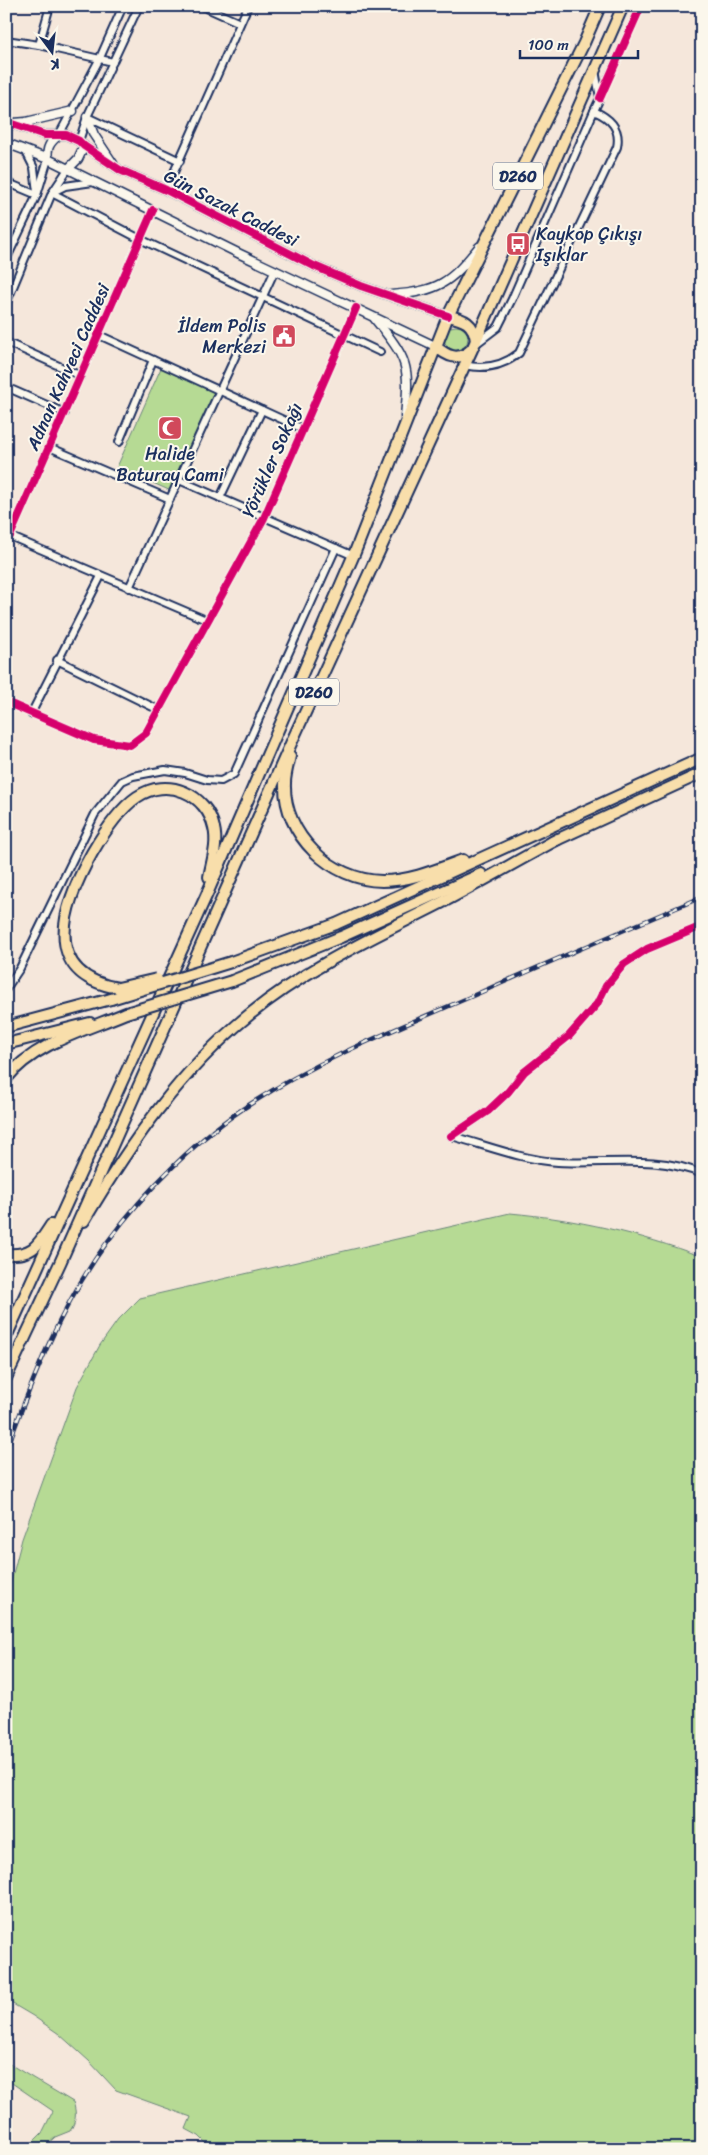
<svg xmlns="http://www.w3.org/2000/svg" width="708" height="2155" font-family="Sriracha,sans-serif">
<rect width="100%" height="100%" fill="#f5e7db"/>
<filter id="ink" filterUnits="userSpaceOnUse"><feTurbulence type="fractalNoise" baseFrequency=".02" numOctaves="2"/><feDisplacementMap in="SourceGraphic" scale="10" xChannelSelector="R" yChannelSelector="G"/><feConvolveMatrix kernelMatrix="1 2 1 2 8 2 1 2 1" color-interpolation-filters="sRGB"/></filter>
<g filter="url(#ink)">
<!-- green -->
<g fill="#b6da94" stroke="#688479">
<circle cx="456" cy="338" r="12"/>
<path d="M 161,368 L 215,391 L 171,491 L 117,467 Z"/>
<path d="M 510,1213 C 576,1219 639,1233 702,1257 L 702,2149 L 212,2149 L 199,2136 L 186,2129 L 191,2117 L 116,2090 L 89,2061 L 59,2034 L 33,2016 L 6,2000 L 6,1601 L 22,1539 L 77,1387 L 100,1345 L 118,1320 L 140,1298 Z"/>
<path d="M 6,2062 L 73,2102 C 77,2113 76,2122 70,2131 L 55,2137 L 42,2149 L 26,2149 L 42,2133 L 53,2111 L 6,2079 Z"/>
</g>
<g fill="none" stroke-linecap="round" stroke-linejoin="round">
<defs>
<g id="minor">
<path d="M 202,6 L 240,23"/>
<path d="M 6,40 L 39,45 L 113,62"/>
<path d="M 39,45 L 50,6"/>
<path d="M 600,97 L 641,6"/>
<path d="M 87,117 L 180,161"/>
<path d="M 59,135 L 99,60 L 123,6"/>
<path d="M 79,141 L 87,117 L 139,6"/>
<path d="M 25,150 L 34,168 L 37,192"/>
<path d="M 6,182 L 37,195"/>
<path d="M 166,190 L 248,6"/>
<path d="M 53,192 L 65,186 L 93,182"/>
<path d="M 52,193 L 140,239 L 380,352"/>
<path d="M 6,260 L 37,195 L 48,159"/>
<path d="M 6,304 L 52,193 L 68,169"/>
<path d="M 99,335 L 303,429"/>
<path d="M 6,342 L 81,376"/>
<path d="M 477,343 L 498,327 L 512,299 L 594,111 L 600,98 L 595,70"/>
<path d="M 464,365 C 485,370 503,366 519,353 L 617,147 C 621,128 610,118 594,111"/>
<path d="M 6,387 L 65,413"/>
<path d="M 119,442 L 153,360"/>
<path d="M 49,447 L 170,499"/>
<path d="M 179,480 L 354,556"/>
<path d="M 220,498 L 262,410"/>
<path d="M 7,535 L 206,620"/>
<path d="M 10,536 L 153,210"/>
<path d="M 129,588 L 275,270"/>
<path d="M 57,660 L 159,710"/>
<path d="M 6,702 L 94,740 L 130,745 L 146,733 L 264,518 L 356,308"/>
<path d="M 31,714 L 101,576"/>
<path d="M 6,989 L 20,968 L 95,814 L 122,781 L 133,776 L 165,770 L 185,773 L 207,780 L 221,781 L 234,774 L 336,548"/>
<path d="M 451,1136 L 488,1111 L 508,1092 L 524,1072 L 569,1036 L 597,1004 L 606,986 L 624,964 L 647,949 L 702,926"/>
<path d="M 451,1136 C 486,1145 522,1160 558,1162 C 607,1165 655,1154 702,1174"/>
</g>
<g id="tertiary">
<path d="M 87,117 L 94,135 L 114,165"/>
<path d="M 6,122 L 45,135 L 66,135 L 79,141 L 84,146 L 120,170 L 166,190 L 314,266 L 361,286 L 448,316"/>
<path d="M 14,123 L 26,122 L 73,111"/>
<path d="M 6,143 L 48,159 L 240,254 L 435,346"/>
<path d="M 48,159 C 46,148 50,142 59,135"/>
<path d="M 68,169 L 78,159 L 84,146"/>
<path d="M 391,295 C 439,291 449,284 479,247"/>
<path d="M 375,319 C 408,360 410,364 405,417"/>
</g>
<g id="trunk">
<path d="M 448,316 C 464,319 474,323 476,341"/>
<path d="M 435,346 C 447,356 458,362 471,350"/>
<path d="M 290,756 C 288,765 285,774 285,783 C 283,835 331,880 382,881 C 410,881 436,870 463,860"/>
<path d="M 552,842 L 702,773"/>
<path d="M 231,962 L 336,924 L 702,758"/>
<path d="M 232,981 L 341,937 L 481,874"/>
<path d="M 118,988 C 38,974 64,903 92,853 C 103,834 118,810 137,797 C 167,776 207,794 214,828 C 218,844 212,861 209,877"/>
<path d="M 6,1027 L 111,999"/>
<path d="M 6,1044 L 90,1023"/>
<path d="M 6,1079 C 34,1043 86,1030 126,1013"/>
<path d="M 84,1221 C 129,1145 180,1071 249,1015 C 305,969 370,939 435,906 C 476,885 517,861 558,839"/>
<path d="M 6,1254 C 33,1256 38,1245 51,1225"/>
<path d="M 6,1337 L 207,894 L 355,552 L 448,316 L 584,43 L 600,6"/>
<path d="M 6,1378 L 60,1263 L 293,739 L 474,345 L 623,6"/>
</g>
</defs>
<!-- minor casing -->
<use href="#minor" stroke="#1b2f5e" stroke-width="10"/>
<!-- tertiary casing -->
<use href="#tertiary" stroke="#1b2f5e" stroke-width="11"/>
<!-- trunk casing -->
<use href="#trunk" stroke="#1b2f5e" stroke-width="14"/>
<!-- minor -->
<use href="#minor" stroke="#fbf7ec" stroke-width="6"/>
<!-- tertiary -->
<use href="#tertiary" stroke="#fbf7ec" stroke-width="8"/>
<!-- trunk -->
<use href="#trunk" stroke="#f8deab" stroke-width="10"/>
<defs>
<path id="rail" d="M 6,1451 C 33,1378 61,1304 108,1241 C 145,1191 199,1136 252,1103 C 320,1059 396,1029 470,997 C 547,963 624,930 702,897"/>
</defs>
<!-- rail casing -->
<use href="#rail" stroke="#1b2f5e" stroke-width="4.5"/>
<!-- rail -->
<use href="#rail" stroke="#fbf7ec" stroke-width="2.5" stroke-dasharray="8" stroke-linecap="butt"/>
<defs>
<g id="trunk-bridge">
<path d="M 118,988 L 157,979"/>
<path d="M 111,999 L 231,962"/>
<path d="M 126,1013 L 232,981"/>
</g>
</defs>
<!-- trunk-bridge casing -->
<use href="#trunk-bridge" stroke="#1b2f5e" stroke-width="14" stroke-linecap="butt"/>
<!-- trunk-bridge -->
<use href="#trunk-bridge" stroke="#f8deab" stroke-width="10"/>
<defs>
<g id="cycleway">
<path d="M 600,98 L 641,6"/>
<path d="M 6,122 L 45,135 L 66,135 L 79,141 L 84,146 L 120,170 L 166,190 L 314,266 L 361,286 L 448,316"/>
<path d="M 10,536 L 153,210"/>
<path d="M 6,702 L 94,740 L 130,745 L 146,733 L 264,518 L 356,308"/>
<path d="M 451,1136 L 488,1111 L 508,1092 L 524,1072 L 569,1036 L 597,1004 L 606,986 L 624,964 L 647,949 L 702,926"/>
</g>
</defs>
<!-- cycleway casing -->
<use href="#cycleway" stroke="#fbf7ec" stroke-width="11"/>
<!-- cycleway -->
<use href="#cycleway" stroke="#d6006c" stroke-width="8"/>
</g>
</g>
<!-- icons -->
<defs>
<symbol id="bus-square" viewBox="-11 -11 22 22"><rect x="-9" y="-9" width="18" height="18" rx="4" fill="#d1495b" stroke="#fbf7ec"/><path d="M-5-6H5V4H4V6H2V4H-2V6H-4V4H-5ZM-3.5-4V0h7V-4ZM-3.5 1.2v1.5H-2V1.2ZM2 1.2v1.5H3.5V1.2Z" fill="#fff"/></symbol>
<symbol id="civic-square" viewBox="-11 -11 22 22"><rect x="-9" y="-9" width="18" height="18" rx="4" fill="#d1495b" stroke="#fbf7ec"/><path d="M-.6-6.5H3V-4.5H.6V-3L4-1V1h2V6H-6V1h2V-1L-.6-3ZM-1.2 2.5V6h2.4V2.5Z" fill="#fff"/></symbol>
<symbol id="mosque-square" viewBox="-11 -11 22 22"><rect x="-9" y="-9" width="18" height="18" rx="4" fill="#d1495b" stroke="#fbf7ec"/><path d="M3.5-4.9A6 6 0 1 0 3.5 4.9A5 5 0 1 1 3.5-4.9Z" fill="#fff"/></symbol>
</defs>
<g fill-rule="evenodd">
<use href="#bus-square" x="504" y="230" width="28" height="28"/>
<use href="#civic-square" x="270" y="322" width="28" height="28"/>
<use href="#mosque-square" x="156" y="414" width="28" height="28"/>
</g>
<g text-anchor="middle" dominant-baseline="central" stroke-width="4" stroke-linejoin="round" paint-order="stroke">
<!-- shield labels -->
<g fill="#fbf7ec" stroke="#5e6b89" stroke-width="1">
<rect x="493" y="162.5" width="50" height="27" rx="4"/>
<rect x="289" y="678.5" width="50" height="27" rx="4"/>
</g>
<g font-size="16" font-weight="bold" fill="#1b2f5e">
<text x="518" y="176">D260</text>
<text x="314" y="692">D260</text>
</g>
<!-- street labels -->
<g font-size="18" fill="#1b2f5e" stroke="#fbf7ec">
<text transform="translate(231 208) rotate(27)">Gün Sazak Caddesi</text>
<text transform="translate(68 367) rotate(-66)">Adnan Kahveci Caddesi</text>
<text transform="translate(272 460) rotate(-66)">Yörükler Sokağı</text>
</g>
<!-- poi labels -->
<g font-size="18" fill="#1b2f5e" stroke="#fbf7ec" text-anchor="start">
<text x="536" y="234">Kaykop Çıkışı<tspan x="536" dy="21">Işıklar</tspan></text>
<text x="266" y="326" text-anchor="end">İldem Polis<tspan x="266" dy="21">Merkezi</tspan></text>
<text x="170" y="454" text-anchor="middle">Halide<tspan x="170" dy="21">Baturay Cami</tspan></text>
</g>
</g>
<!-- margin -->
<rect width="708" height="2155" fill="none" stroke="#fbf7ec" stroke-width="25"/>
<rect x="12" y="12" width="683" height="2130" fill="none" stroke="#1b2f5e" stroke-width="2" filter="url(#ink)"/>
<!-- north arrow -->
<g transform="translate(52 52) rotate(165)" stroke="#fbf7ec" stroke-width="4" paint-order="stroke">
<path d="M0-4L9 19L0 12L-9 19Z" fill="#1b2f5e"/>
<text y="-8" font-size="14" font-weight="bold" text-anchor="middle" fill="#1b2f5e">K</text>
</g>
<!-- scale -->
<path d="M520 50v8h118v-8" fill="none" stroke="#1b2f5e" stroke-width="2.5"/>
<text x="528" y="50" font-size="15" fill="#1b2f5e" stroke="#fbf7ec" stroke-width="4" paint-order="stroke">100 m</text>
</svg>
